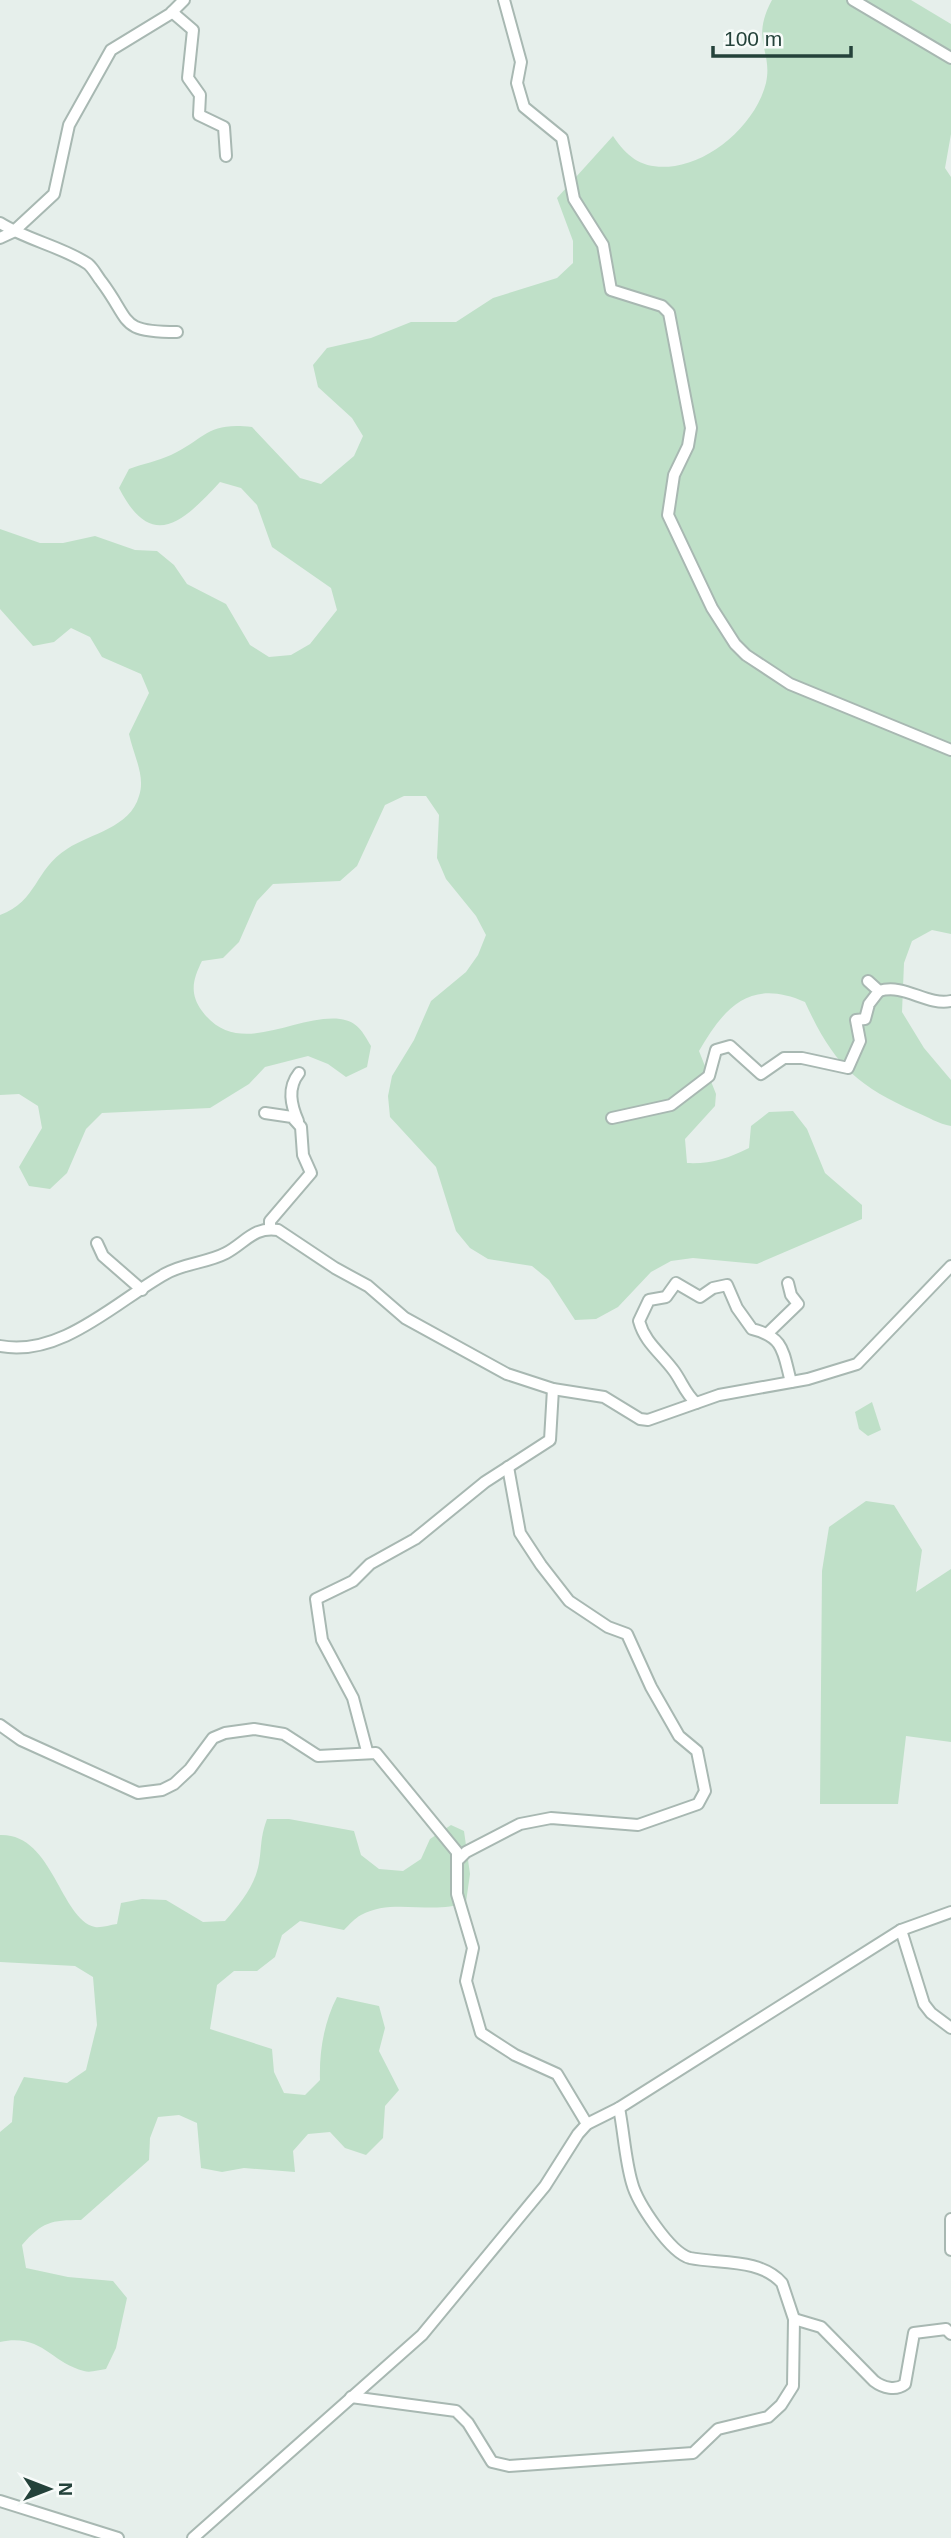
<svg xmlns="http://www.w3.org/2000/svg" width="951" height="2538" font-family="Arial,sans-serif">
<rect width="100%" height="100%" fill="#e6efeb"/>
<!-- green -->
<g fill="#bfe0c8">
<path d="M 772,0 L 911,0 L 951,24 L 951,134 L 945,168 L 951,177 L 951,934 L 932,930 L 912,941 L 904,963 L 902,1012 L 924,1048 L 951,1080 L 951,1126 C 939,1124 928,1117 916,1112 C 855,1085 833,1063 805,1002 C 751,978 725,1006 699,1051 L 716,1094 L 715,1106 L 685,1139 L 687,1163 C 711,1164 727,1159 749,1148 L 751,1126 L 769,1112 L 793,1111 L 807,1129 L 825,1173 L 862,1205 L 862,1219 L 757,1264 L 693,1258 L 671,1261 L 651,1272 L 618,1307 L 596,1319 L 575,1320 L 549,1280 L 532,1266 L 488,1259 L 470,1248 L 456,1231 L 436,1167 L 390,1117 L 388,1096 L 392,1076 L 414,1040 L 431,1001 L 466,972 L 478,955 L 486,935 L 476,916 L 446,879 L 437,858 L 439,815 L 426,796 L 404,796 L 385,805 L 357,866 L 340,881 L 273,884 L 257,901 L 239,942 L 223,958 L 202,961 C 193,979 189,993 202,1011 C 238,1060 295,1014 340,1019 C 357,1021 363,1032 371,1046 L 367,1067 L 346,1077 L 328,1064 L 308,1056 L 265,1067 L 249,1084 L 210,1108 L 102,1113 L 86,1129 L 67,1173 L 50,1189 L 29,1186 L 19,1167 L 42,1128 L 38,1106 L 19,1094 L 0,1095 L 0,915 C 38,901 34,870 67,849 C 91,833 130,828 139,796 C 146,776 133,754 129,734 L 149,693 L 141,674 L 102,657 L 90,637 L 71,628 L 54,642 L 33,646 L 0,609 L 0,529 L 40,543 L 63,543 L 95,536 L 135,550 L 157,551 L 174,565 L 187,584 L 226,604 L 250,645 L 269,657 L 291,655 L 310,644 L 337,610 L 331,588 L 272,547 L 257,505 L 241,488 L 220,482 C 184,521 152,553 119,488 L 129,469 C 142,464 158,461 171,455 C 207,438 206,422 252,427 L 300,478 L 321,484 L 354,456 L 363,436 L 352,418 L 318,387 L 313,365 L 327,348 L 371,338 L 411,322 L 456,322 L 493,298 L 557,278 L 573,263 L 573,241 L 557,198 L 613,136 C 629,160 645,170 675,166 C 714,160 756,123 766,83 C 773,50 750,41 772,0 Z"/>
<path d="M 872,1402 L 881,1430 L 868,1436 L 859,1429 L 855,1412 Z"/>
<path d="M 866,1501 L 894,1505 L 922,1550 L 916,1592 L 951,1569 L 951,1742 L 906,1736 L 898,1804 L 820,1804 L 822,1571 L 829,1527 Z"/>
<path d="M 267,1819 L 289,1819 L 354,1831 L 361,1855 L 379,1869 L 403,1871 L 421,1859 L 430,1839 L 451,1825 L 464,1831 L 470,1874 L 466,1902 C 434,1916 393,1897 361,1915 C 355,1918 349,1925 344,1930 L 300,1921 L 282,1935 L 275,1957 L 257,1971 L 234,1971 L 217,1985 L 210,2029 L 272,2049 L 274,2072 L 284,2093 L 305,2095 L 320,2080 C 319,2052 324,2022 337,1997 L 379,2006 L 385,2028 L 379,2051 L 399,2090 L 385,2106 L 383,2138 L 366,2155 L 345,2148 L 330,2132 L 308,2134 L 293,2151 L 295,2172 L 244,2168 L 222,2172 L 201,2168 L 197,2123 L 179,2115 L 158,2117 L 150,2138 L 149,2160 L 81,2220 C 51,2220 42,2222 22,2245 L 26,2268 L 68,2277 L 113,2281 L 127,2298 L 116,2348 L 106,2369 C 99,2370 90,2373 84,2371 C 51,2363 42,2333 0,2342 L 0,2132 L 12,2122 L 14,2097 L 24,2077 L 67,2083 L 86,2070 L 97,2025 L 93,1977 L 75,1966 L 0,1962 L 0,1835 C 53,1833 60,1919 95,1927 C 101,1928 110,1925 117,1924 L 121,1903 L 142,1899 L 166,1900 L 203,1922 L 225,1921 C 240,1904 255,1886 259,1863 C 262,1846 260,1838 267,1819 Z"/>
</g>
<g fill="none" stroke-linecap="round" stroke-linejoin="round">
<defs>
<g id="minor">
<path d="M 504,0 L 521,62 L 517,83 L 524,107 L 562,138 L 574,199 L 603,245 L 611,290 L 662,306 L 669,313 L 691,428 L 688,446 L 674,475 L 668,515 L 712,608 L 735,644 L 746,655 L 790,684 L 951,750"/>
<path d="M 853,0 L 951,58"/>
<path d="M 172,12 L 193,30 L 188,78 L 200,95 L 199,115 L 224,127 L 226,156"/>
<path d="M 0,223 C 27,240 63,247 88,264 C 93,268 97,276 101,281 C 132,322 118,332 177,332"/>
<path d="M 0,238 L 13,232 L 54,194 L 69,125 L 111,50 L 170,14 L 184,0"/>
<path d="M 879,991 C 905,983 926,1006 951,1001"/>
<path d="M 265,1113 L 292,1117 L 301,1127 L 303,1155 L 311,1173 L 270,1221 L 270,1228"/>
<path d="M 612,1118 L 671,1105 L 709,1076 L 716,1050 L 730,1046 L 761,1074 L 784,1058 L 802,1058 L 848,1068 L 860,1041 L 856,1020 L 865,1019 L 869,1004 L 879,991 L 868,981"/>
<path d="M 298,1121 C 291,1105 287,1088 299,1073"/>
<path d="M 97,1243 L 103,1256 L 142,1290"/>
<path d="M 768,1333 L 798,1304 L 791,1295 L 788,1283"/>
<path d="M 0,1346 C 61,1358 118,1300 165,1274 C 184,1263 207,1263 226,1253 C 245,1243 254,1226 278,1230 L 335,1268 L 368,1286 L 405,1318 L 507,1374 L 553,1389 L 604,1397 L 640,1419 L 648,1420 L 719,1395 L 808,1379 L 857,1364 L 951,1266"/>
<path d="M 696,1403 C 685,1393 682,1382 674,1371 C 661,1353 645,1343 639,1321 L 649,1300 L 666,1297 L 676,1283 L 700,1297 L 713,1288 L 727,1285 L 737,1308 L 752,1329 C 785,1337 783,1353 791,1382"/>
<path d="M 0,1725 L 21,1740 L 138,1793 L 162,1790 L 174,1784 L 190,1769 L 213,1738 L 225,1733 L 254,1729 L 284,1734 L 318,1756 L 376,1753 L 457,1852 L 457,1894 L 473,1948 L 466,1981 L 481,2033 L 515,2055 L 557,2074 L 587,2124"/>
<path d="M 367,1751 L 353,1698 L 322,1640 L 316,1599 L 353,1581 L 370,1564 L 415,1539 L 485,1482 L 550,1440 L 553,1389"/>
<path d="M 459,1859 L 466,1852 L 520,1824 L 551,1818 L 638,1825 L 698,1804 L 705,1791 L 697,1751 L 679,1736 L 651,1687 L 627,1634 L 608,1627 L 569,1601 L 541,1565 L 520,1533 L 508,1467"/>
<path d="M 901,1930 L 924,2004 L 931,2013 L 951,2028"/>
<path d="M 951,2219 L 951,2250"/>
<path d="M 794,2319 L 821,2327 L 874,2381 C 883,2388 896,2391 905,2384 L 914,2333 L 946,2329 L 951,2334"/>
<path d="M 351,2397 L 456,2411 L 468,2423 L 492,2462 L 509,2466 L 693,2453 L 718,2429 L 768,2417 L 781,2405 L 793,2386 L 794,2319 L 782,2283 C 760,2258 719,2264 690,2258 C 670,2253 637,2202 632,2183 C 625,2159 624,2133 619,2108"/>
<path d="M 0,2501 L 118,2538"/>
<path d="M 193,2538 L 422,2335 L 545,2186 L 578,2134 L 587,2124 L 619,2108 L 901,1930 L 951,1912"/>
</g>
</defs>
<!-- minor casing -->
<use href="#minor" stroke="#a8b8b2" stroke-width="14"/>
<!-- minor -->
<use href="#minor" stroke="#fff" stroke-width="10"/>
</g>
<!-- north arrow -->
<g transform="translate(49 2489) rotate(90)" stroke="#f7fbf9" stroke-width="5" paint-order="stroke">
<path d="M0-5L12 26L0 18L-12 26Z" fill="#24423a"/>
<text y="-10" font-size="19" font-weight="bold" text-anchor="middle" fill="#24423a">N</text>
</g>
<!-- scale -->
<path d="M713 46v10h138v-10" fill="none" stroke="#24423a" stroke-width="3.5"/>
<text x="724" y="46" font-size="21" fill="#24423a" stroke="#f7fbf9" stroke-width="5" paint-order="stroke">100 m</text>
</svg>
